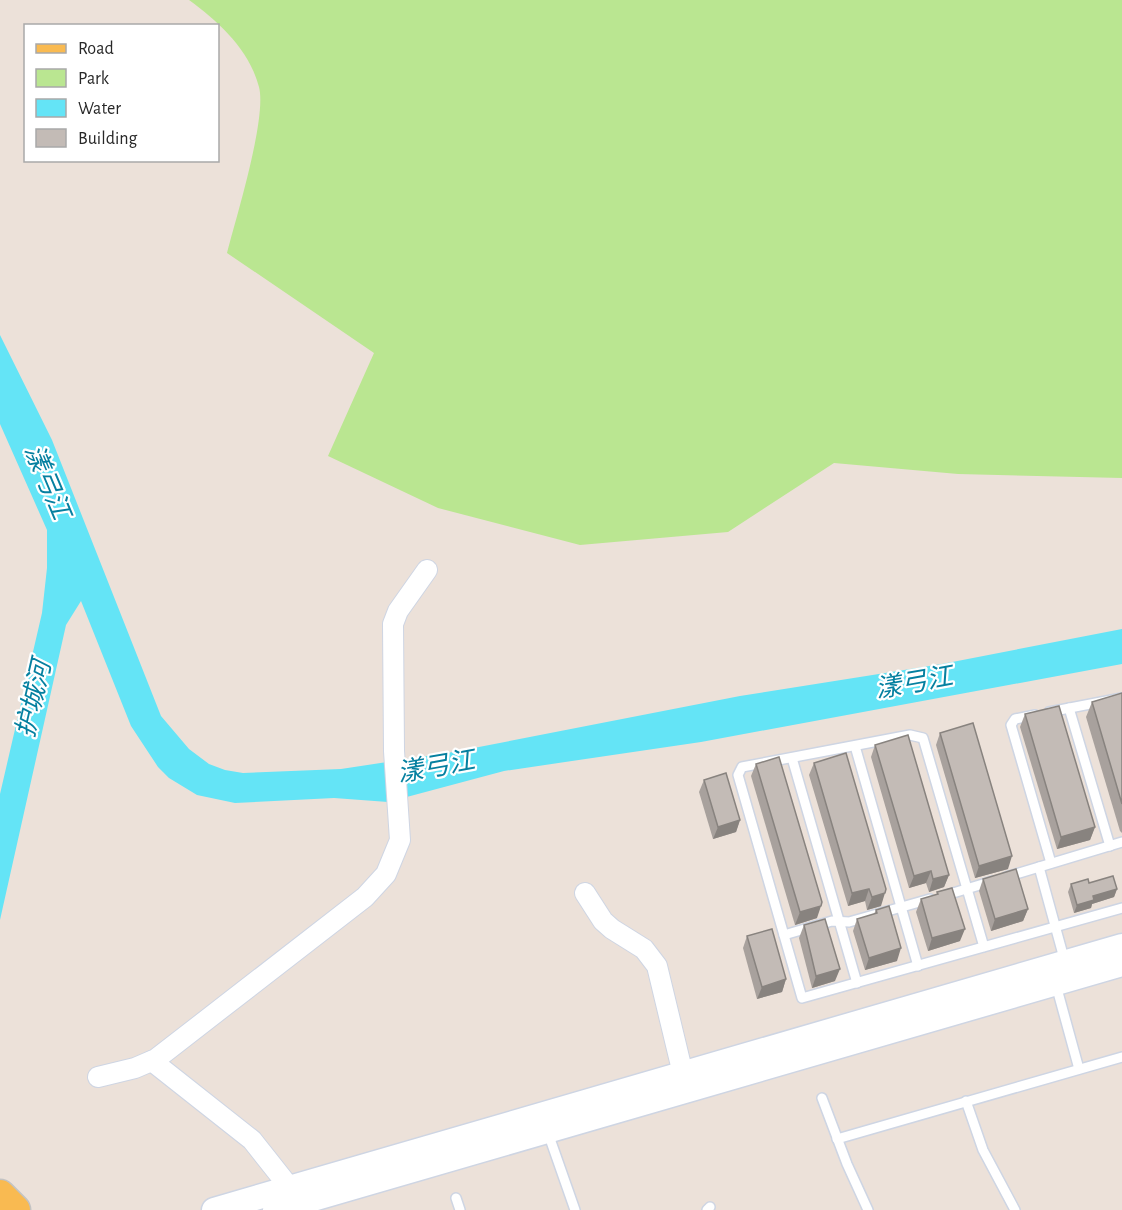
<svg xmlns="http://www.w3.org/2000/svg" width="1122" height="1210" font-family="'Alegreya Sans','Noto Sans SC',sans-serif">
<rect width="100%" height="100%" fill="#ece1d9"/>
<!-- green -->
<path fill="#bae691" d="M 189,0 L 1122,0 L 1122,478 L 958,474 L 834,463 L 728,532 L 580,545 L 438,508 L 328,456 L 374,353 L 227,253 C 236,218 267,118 259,87 C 249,49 219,22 189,0 Z"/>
<!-- water -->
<path fill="#64e4f6" d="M 0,335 L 52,440 L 161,716 L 189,749 L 209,764 L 225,770 L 243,773 L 341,769 L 453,752 L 740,696 L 942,664 L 1122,629 L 1122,664 L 701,742 L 504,771 L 388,802 L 334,798 L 235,803 L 197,795 L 169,778 L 158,767 L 131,726 L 81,601 L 66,625 L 0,920 L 0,794 L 42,613 L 47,568 L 47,530 L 0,424 Z"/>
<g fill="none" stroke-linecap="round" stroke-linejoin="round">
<defs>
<g id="service">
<path d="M 1069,708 L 1110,846"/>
<path d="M 1049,712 L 1122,698"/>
<path d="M 1035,715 L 1015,719 L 1011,725 L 1051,863"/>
<path d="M 855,746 L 918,966"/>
<path d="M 792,758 L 857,983"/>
<path d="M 1039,867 L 1065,962"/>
<path d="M 1006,877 L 1122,842"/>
<path d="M 943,896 L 993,881"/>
<path d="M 784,935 L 832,921 L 849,922 L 930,899"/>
<path d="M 984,947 L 923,738 L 910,735 L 742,767 L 738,775 L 802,998 L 1122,908"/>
<path d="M 1056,985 L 1079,1069"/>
<path d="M 822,1098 L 847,1164 L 868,1210"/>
<path d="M 966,1101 L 983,1150 L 1015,1210"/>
<path d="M 548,1133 L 575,1210"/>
<path d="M 837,1139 L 1122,1057"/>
<path d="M 456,1198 L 460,1210"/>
<path d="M 707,1210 L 710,1207"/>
</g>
<g id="minor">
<path d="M 585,893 L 603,921 L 612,929 L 644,949 L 657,966 L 683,1074"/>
<path d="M 152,1061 L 252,1140 L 290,1188"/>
<path d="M 98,1077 L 135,1068 L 156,1059 L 365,897 L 386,874 L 400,840 L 394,751 L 393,624 L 398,611 L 427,570"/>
</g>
<g id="tertiary">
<path d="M 214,1210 L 1122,946"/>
<path d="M 275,1210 L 1122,964"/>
</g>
<path id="primary" d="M 0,1195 L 15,1210"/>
</defs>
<!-- service casing -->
<use href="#service" stroke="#ced5e3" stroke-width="12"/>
<!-- minor casing -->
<use href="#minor" stroke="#ced5e3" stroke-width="22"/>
<!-- tertiary casing -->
<use href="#tertiary" stroke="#ced5e3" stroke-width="27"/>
<!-- primary casing -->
<use href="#primary" stroke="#c3c3c3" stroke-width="33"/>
<!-- service -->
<use href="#service" stroke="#fff" stroke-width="9"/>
<!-- minor -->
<use href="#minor" stroke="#fff" stroke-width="20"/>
<!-- tertiary -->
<use href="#tertiary" stroke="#fff" stroke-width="24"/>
<!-- primary -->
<use href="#primary" stroke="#f9ba51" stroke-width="30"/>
</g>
<!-- wall -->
<g fill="#a8a19d">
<path d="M 1122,693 L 1122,833 L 1120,831 L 1086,717 L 1092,702 Z"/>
<path d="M 1025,714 L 1095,827 L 1090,840 L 1057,849 L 1020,727 Z"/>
<path d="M 940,733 L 1008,869 L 975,878 L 936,745 Z"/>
<path d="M 875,745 L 949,875 L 944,887 L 929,892 L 926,883 L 909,888 L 871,757 Z"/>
<path d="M 814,763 L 881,906 L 867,910 L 865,901 L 848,906 L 809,775 Z"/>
<path d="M 756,764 L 817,918 L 795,925 L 751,776 Z"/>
<path d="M 704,780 L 740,820 L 736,832 L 713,839 L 699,792 Z"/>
<path d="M 983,879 L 1028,909 L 1023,921 L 991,931 L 979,891 Z"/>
<path d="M 1089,883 L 1117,889 L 1114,897 L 1092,904 L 1091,908 L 1074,913 L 1068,892 L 1071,884 Z"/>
<path d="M 937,892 L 960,941 L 928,951 L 916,912 L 921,899 L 936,895 Z"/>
<path d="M 876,910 L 897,961 L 865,970 L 853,931 L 857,919 L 874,914 Z"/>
<path d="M 804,925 L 835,981 L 812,988 L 799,938 Z"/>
<path d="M 747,936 L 786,979 L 782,992 L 757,999 L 743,948 Z"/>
</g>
<!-- shaded-wall -->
<g fill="#88837f">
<path d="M 740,820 L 736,832 L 713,839 L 718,827 Z"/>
<path d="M 1095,827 L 1090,840 L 1057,849 L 1061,837 Z"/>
<path d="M 1012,856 L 1008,869 L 975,878 L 979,866 Z"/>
<path d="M 931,871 L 926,883 L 909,888 L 914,876 Z"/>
<path d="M 949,875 L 944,887 L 929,892 L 933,879 Z"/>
<path d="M 869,889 L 865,901 L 848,906 L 852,893 Z"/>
<path d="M 1117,889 L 1114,897 L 1092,904 L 1091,908 L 1074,913 L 1077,905 L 1093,896 Z"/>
<path d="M 885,893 L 881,906 L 867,910 L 872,897 Z"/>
<path d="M 821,906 L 817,918 L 795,925 L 800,912 Z"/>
<path d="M 1028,909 L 1023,921 L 991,931 L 995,919 Z"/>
<path d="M 965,929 L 960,941 L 928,951 L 932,938 Z"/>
<path d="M 901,948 L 897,961 L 865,970 L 869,958 Z"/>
<path d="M 840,969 L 835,981 L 812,988 L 816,976 Z"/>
<path d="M 786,979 L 782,992 L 757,999 L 762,987 Z"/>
</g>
<!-- building -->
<g fill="#c3bbb6" stroke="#88837f" stroke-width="1.5">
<path d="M 1122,693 L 1122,804 L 1092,702 Z"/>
<path d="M 1059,706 L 1095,827 L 1061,837 L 1025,714 Z"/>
<path d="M 973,723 L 1012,856 L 979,866 L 940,733 Z"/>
<path d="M 908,735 L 949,875 L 933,879 L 931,871 L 914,876 L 875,745 Z"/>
<path d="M 846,753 L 886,889 L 885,893 L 872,897 L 869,889 L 852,893 L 814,763 Z"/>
<path d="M 779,757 L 822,902 L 821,906 L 800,912 L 756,764 Z"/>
<path d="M 726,773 L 740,820 L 718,827 L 704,780 Z"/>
<path d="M 1016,869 L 1028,909 L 995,919 L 983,879 Z"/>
<path d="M 1113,876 L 1117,889 L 1093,896 L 1094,900 L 1077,905 L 1071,884 L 1088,879 L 1089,883 Z"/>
<path d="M 952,888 L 965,929 L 932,938 L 921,899 L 938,894 L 937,892 Z"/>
<path d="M 889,906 L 901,948 L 869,958 L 857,919 L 877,913 L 876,910 Z"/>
<path d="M 825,919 L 840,969 L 816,976 L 804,925 Z"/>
<path d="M 772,929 L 786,979 L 762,987 L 747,936 Z"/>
</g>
<g text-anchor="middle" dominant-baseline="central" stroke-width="4.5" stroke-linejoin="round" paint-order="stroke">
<!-- water labels -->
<g font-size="26" font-style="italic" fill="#0580a0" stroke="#fff">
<text transform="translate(47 482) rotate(67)">漾弓江</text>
<text transform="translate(914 683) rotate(-10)">漾弓江</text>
<text transform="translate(34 699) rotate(-77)">护城河</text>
<text transform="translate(436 767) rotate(-10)">漾弓江</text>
</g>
</g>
<!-- legend -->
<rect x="24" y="24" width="195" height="138" fill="#ffffff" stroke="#a9a9a9" stroke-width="1.5"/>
<rect x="36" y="44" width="30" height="9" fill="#f9ba51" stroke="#a9a9a9" stroke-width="1.5"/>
<text x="78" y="54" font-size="18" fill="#282828">Road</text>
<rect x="36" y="69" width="30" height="18" fill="#bae691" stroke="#a9a9a9" stroke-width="1.5"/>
<text x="78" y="84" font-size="18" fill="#282828">Park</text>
<rect x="36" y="99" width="30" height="18" fill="#64e4f6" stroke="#a9a9a9" stroke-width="1.5"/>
<text x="78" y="114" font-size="18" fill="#282828">Water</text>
<rect x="36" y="129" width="30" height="18" fill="#c3bbb6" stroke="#a9a9a9" stroke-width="1.5"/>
<text x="78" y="144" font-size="18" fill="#282828">Building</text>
</svg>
